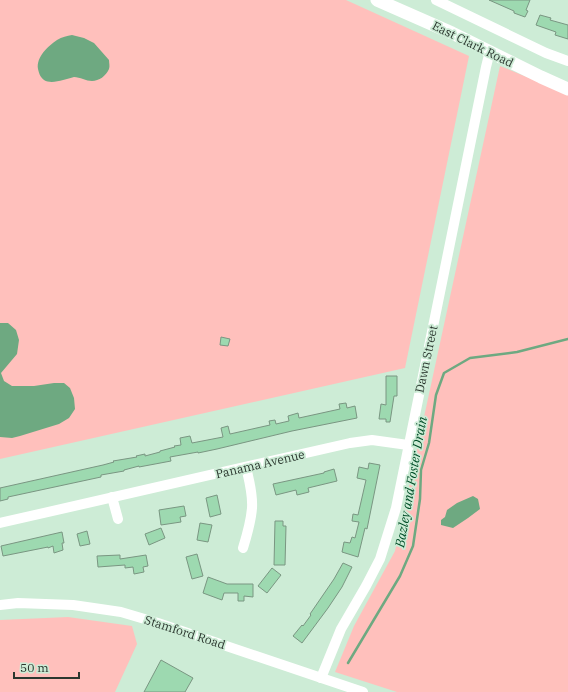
<svg xmlns="http://www.w3.org/2000/svg" width="568" height="692" font-family="'IBM Plex Serif',serif">
<rect width="100%" height="100%" fill="#cdecd6"/>
<!-- green -->
<g fill="#ffc0bc">
<path d="M 0,0 L 346,0 L 469,56 L 405,368 L 0,459 Z"/>
<path d="M 500,66 L 568,94 L 568,692 L 397,692 L 335,672 L 354,626 L 395,551 Z"/>
<path d="M 68,617 L 132,626 L 137,644 L 115,692 L 0,692 L 0,620 Z"/>
</g>
<!-- water -->
<g fill="#6ea981">
<path d="M 72,35 L 84,38 L 94,43 L 109,60 C 109,63 110,66 109,69 C 106,76 99,81 92,81 C 86,81 80,77 74,77 C 65,79 52,85 44,80 C 40,77 39,73 38,69 C 36,57 48,46 57,40 C 62,37 67,36 72,35 Z"/>
<path d="M 0,323 L 8,323 L 16,330 L 19,340 L 17,354 L 1,373 L 4,381 L 12,386 L 34,386 L 54,383 L 64,383 L 70,388 L 74,398 L 75,409 L 69,418 L 59,424 L 20,436 L 12,438 L 0,437 Z"/>
<path d="M 473,496 L 478,499 L 480,509 L 468,518 L 453,528 L 441,525 L 441,520 L 445,517 L 447,510 L 457,503 Z"/>
</g>
<g fill="none" stroke-linecap="round" stroke-linejoin="round">
<!-- stream -->
<path stroke="#6ea981" stroke-width="2.5" d="M 348,663 L 400,576 L 413,546 L 420,499 L 421,470 L 429,443 L 436,395 L 444,373 L 470,358 L 517,352 L 568,339"/>
</g>
<!-- building -->
<g fill="#9dd9b0" stroke="#7a9682">
<path d="M 489,0 L 530,0 L 526,10 L 528,11 L 525,17 L 514,13 L 514,11 Z"/>
<path d="M 540,15 L 551,18 L 550,20 L 568,25 L 568,39 L 555,35 L 556,32 L 536,25 Z"/>
<path d="M 221,337 L 230,339 L 228,346 L 220,345 Z"/>
<path d="M 386,376 L 397,376 L 397,396 L 394,396 L 390,422 L 386,422 L 386,419 L 379,419 L 381,404 L 386,405 Z"/>
<path d="M 346,403 L 347,408 L 355,406 L 357,418 L 292,431 L 217,449 L 198,453 L 198,452 L 170,457 L 171,461 L 139,467 L 139,466 L 124,470 L 124,471 L 101,475 L 101,477 L 8,497 L 8,499 L 0,501 L 0,488 L 103,465 L 114,462 L 113,461 L 137,457 L 136,456 L 145,454 L 145,456 L 160,452 L 160,451 L 175,447 L 174,446 L 181,445 L 180,438 L 190,436 L 192,443 L 223,437 L 221,428 L 228,426 L 230,434 L 270,425 L 269,421 L 275,420 L 276,424 L 289,421 L 288,416 L 298,413 L 299,418 L 340,409 L 339,404 Z"/>
<path d="M 369,463 L 380,465 L 367,529 L 365,528 L 358,557 L 342,552 L 344,542 L 350,543 L 352,537 L 355,538 L 359,522 L 352,521 L 353,514 L 358,515 L 366,480 L 357,478 L 359,467 L 368,469 Z"/>
<path d="M 334,469 L 337,481 L 308,488 L 309,492 L 297,495 L 296,490 L 276,495 L 273,484 L 324,473 L 324,472 Z"/>
<path d="M 217,495 L 221,514 L 210,517 L 206,498 Z"/>
<path d="M 184,506 L 186,516 L 180,517 L 181,522 L 161,525 L 159,510 Z"/>
<path d="M 275,521 L 283,521 L 283,526 L 286,526 L 285,565 L 274,565 Z"/>
<path d="M 200,523 L 212,525 L 208,542 L 197,540 Z"/>
<path d="M 161,528 L 165,538 L 149,545 L 145,534 Z"/>
<path d="M 87,531 L 90,544 L 80,546 L 77,534 Z"/>
<path d="M 62,532 L 64,543 L 62,543 L 63,550 L 54,553 L 53,546 L 48,548 L 48,547 L 3,556 L 1,546 Z"/>
<path d="M 197,554 L 203,576 L 192,579 L 186,557 Z"/>
<path d="M 120,555 L 120,559 L 146,555 L 148,566 L 143,567 L 144,572 L 134,574 L 133,567 L 125,568 L 125,565 L 98,567 L 97,556 Z"/>
<path d="M 343,563 L 352,567 L 342,587 L 328,608 L 302,643 L 293,636 L 302,625 L 303,626 L 311,615 L 310,614 L 334,579 Z"/>
<path d="M 272,568 L 281,575 L 267,593 L 258,586 Z"/>
<path d="M 208,577 L 227,584 L 253,584 L 253,597 L 244,596 L 244,601 L 238,601 L 238,593 L 224,593 L 222,600 L 203,593 Z"/>
<path d="M 161,660 L 193,678 L 185,692 L 144,692 Z"/>
</g>
<g fill="none" stroke-linecap="round" stroke-linejoin="round">
<!-- minor -->
<g stroke="#fff" stroke-width="10">
<path d="M 436,0 L 546,53 L 568,61"/>
<path d="M 112,497 L 118,519"/>
<path d="M 0,523 L 350,443 L 372,440 L 408,445"/>
<path d="M 243,548 C 247,535 251,521 252,508 C 253,494 249,480 246,467"/>
<path d="M 0,605 L 18,603 L 73,605 L 121,612 L 158,623 L 363,692"/>
<path d="M 321,678 L 341,629 L 366,586 L 380,559 L 396,508 L 486,67 L 490,51"/>
</g>
<!-- major -->
<path stroke="#fff" stroke-width="13" d="M 377,0 L 452,33 L 541,77 L 568,89"/>
</g>
<g text-anchor="middle" dominant-baseline="central" stroke-width="3.5" stroke-linejoin="round" paint-order="stroke">
<!-- street labels -->
<g font-size="12" fill="#2b372f" stroke="#cdecd6">
<text transform="translate(473 44) rotate(26)">East Clark Road</text>
<text transform="translate(426 359) rotate(-78)">Dawn Street</text>
<text transform="translate(260 464) rotate(-13)">Panama Avenue</text>
<text transform="translate(185 632) rotate(18)">Stamford Road</text>
</g>
<!-- water labels -->
<g font-size="13" font-style="italic" fill="#014d27" stroke="#cdecd6">
<text transform="translate(411 482) rotate(-80)">Bazley and Foster Drain</text>
</g>
</g>
<!-- scale -->
<path d="M14 672v6h65v-6" fill="none" stroke="#2b372f" stroke-width="2"/>
<text x="20" y="672" font-size="12" fill="#2b372f" stroke="#cdecd6" stroke-width="3" paint-order="stroke">50 m</text>
</svg>
